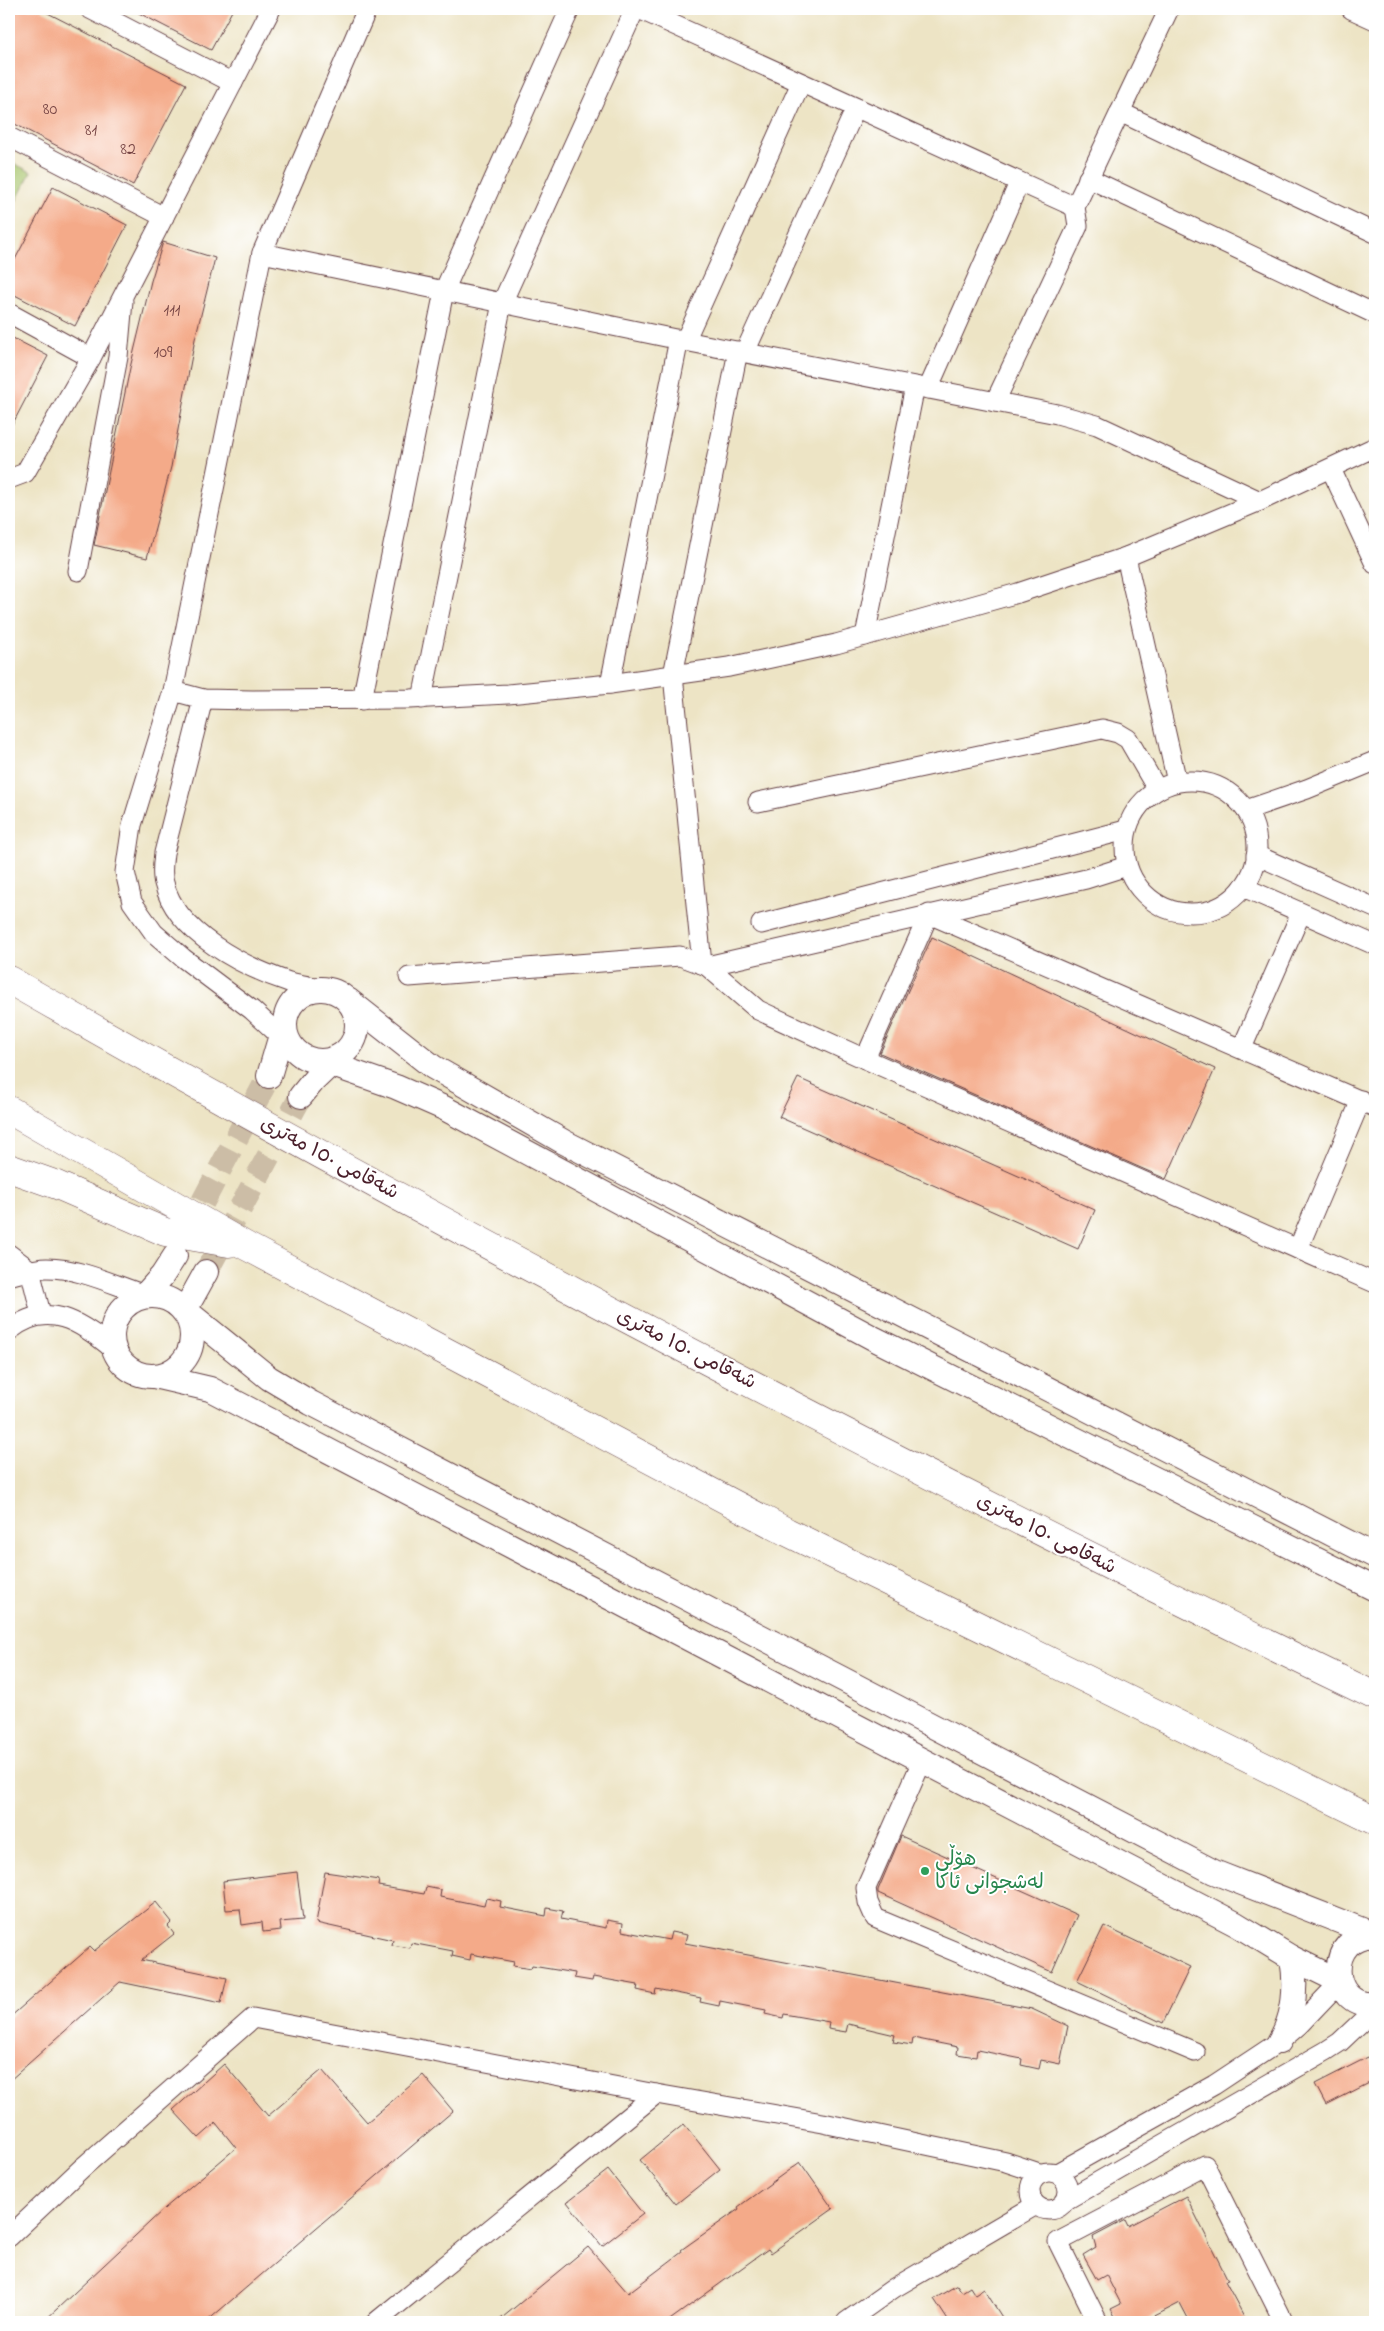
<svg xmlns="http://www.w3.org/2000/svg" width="1384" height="2331" font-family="'Indie Flower','Playpen Sans Arabic',sans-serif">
<rect width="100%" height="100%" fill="#fff"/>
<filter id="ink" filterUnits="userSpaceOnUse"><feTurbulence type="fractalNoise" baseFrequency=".02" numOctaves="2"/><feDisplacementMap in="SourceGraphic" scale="10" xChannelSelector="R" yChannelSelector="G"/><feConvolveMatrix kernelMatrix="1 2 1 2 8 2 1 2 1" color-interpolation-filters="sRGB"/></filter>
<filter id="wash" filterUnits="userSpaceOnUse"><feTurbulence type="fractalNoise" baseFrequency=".0096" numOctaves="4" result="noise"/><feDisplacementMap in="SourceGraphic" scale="20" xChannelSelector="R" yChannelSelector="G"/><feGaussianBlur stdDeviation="1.12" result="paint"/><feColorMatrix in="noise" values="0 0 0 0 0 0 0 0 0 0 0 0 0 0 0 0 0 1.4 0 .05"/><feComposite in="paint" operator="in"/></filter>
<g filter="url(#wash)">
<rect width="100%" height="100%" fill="#ede4c5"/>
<!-- green -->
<path fill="#a7c56c" stroke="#78724c" d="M 9,161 L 31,172 L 9,215 Z"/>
<g id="blocks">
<!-- building -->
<g fill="#f4aa89">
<path d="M 9,9 L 40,9 L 186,84 L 133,185 L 9,121 Z"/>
<path d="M 131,9 L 233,9 L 211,50 Z"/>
<path d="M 53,187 L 127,225 L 75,326 L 9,292 L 9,271 Z"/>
<path d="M 163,242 L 215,258 L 195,339 L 171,467 L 147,558 L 94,545 L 130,368 L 151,281 Z"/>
<path d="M 9,336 L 48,356 L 9,431 Z"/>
<path d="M 932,937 L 1215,1069 L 1166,1179 L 880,1053 Z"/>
<path d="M 798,1078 L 1095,1210 L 1078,1249 L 779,1117 Z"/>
<path d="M 901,1836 L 1077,1915 L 1052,1972 L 878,1893 L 878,1890 Z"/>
<path d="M 297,1872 L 303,1920 L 280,1922 L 281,1930 L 263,1932 L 262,1922 L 242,1925 L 240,1909 L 226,1910 L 223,1881 Z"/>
<path d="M 325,1872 L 379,1880 L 378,1886 L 424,1894 L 426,1887 L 441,1890 L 440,1897 L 484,1906 L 486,1898 L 501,1901 L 500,1907 L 546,1916 L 547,1908 L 563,1911 L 561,1919 L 606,1928 L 607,1920 L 623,1923 L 622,1931 L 669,1940 L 671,1932 L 687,1935 L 685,1943 L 1032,2009 L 1068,2026 L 1060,2064 L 1041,2060 L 1039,2069 L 1021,2065 L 1022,2059 L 977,2050 L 976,2057 L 957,2054 L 958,2047 L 913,2038 L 912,2045 L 893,2042 L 895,2035 L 848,2024 L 846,2032 L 828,2029 L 829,2022 L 784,2014 L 783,2018 L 765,2014 L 766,2010 L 720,2001 L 719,2006 L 700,2002 L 701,1998 L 656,1989 L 655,1994 L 637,1990 L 638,1985 L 593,1977 L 592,1981 L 574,1978 L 575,1973 L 532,1966 L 531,1969 L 513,1966 L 514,1962 L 471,1954 L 470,1960 L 452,1956 L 453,1951 L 411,1943 L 410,1948 L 392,1945 L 393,1940 L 316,1923 Z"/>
<path d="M 156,1902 L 172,1922 L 168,1926 L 174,1934 L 141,1960 L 227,1978 L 221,2003 L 120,1982 L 9,2081 L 9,2018 L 90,1947 L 94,1951 Z"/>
<path d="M 1104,1926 L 1190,1967 L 1163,2023 L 1077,1981 Z"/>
<path d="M 1368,2057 L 1375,2071 L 1375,2080 L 1326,2105 L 1315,2084 Z"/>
<path d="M 224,2064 L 268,2116 L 322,2070 L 367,2122 L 423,2075 L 453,2111 L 206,2322 L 43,2322 L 165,2208 L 236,2148 L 216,2123 L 199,2138 L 173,2110 Z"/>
<path d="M 684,2124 L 720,2169 L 676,2204 L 640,2160 Z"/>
<path d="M 800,2162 L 833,2209 L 771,2253 L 768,2249 L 667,2322 L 497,2322 L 588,2247 L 628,2293 L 682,2252 L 681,2250 L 739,2209 L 738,2207 Z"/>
<path d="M 608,2170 L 643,2214 L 602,2246 L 567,2202 Z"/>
<path d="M 1186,2196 L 1228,2280 L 1225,2281 L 1247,2322 L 1190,2322 L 1180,2303 L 1143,2322 L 1118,2322 L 1111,2309 L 1121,2304 L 1106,2275 L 1097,2280 L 1083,2255 L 1096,2247 L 1093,2237 L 1125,2220 L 1128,2226 Z"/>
<path d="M 957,2285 L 962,2292 L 970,2287 L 975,2295 L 984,2289 L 1005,2322 L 949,2322 L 934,2299 Z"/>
</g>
</g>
</g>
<g filter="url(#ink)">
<use href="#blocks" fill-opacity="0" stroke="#623d42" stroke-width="1"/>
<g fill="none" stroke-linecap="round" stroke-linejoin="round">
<!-- tertiary-tunnel -->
<g stroke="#ccbda6" stroke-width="24" stroke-dasharray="24 12" stroke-linecap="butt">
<path d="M 186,1234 L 269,1076"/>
<path d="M 206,1272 L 301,1096"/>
</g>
<defs>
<g id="minor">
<path d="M 90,9 L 233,83"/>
<path d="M 639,9 L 1075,207"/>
<path d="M 1351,9 L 1375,20"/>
<path d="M 1120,112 L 1375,233"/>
<path d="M 9,137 L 164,217"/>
<path d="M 1088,178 L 1375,314"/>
<path d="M 262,253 L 685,341 L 1057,414 L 1097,425 L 1260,501"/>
<path d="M 9,313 L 91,358"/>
<path d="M 685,341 L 801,83"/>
<path d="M 745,352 L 856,108"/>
<path d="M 928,389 L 1019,183"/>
<path d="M 995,402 L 1078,226 L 1075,207 L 1169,9"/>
<path d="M 1331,469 L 1375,564"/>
<path d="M 9,479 L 25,473 L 91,358 L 271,9"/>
<path d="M 1126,557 L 1177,782"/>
<path d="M 78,571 L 118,357 L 123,301"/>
<path d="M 865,636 L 915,386"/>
<path d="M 610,684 L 679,339"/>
<path d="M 173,691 L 203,699 L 252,700 L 410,699 L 508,694 L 610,684 L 729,667 L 836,644 L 1018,593 L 1126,557 L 1260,501 L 1375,447"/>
<path d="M 203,699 L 164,853 C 163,863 161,873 164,883 C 176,933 244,967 289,982 C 301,985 314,987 326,989"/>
<path d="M 422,699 L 502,303 L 635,9"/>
<path d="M 362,700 L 444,291 L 570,9"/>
<circle cx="1191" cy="847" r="66"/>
<path d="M 758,802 L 1102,729 L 1118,733 L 1128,739 L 1157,789"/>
<path d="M 1246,810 L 1307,789 L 1375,761"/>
<path d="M 1256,855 L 1375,908"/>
<path d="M 1243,887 L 1375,945"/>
<path d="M 761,924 L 1126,830"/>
<path d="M 702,964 L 673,675 L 738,351"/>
<path d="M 707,966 L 1086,879 L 1127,866"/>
<path d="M 409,977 L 680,956 L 707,966 L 758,1010 L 865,1059 L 1375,1283"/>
<path d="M 291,1046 L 252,1010 L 183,958 L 154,933 L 132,902 L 125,872 L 132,825 L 173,691 L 262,253 L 367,9"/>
<path d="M 1242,1048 L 1301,913"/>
<path d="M 865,1059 L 929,914 L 1375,1107"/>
<path d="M 1298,1249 L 1361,1100"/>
<path d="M 9,1254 L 30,1270 L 41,1314"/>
<path d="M 9,1276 C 21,1273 34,1268 47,1268 C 80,1268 114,1285 145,1295"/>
<path d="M 9,1331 C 47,1299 81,1322 113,1349"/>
<path d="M 922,1761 L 866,1888 L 868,1902 L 875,1918 L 1195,2052"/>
<circle cx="1049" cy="2191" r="19"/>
<path d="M 1057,2173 L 1214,2085 L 1279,2042 L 1299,2025 L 1340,1982"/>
<path d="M 1068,2199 L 1326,2051 L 1340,2042 L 1375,2009"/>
<path d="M 9,2237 L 82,2168 L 253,2018 L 656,2094 L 823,2123 L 1006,2162 L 1039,2173"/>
<path d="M 376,2322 L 656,2094"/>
<path d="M 846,2322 L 894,2288 L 1036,2205"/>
<path d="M 1098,2322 L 1058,2242 L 1205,2165 L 1284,2322"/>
</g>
<g id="tertiary">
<circle cx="321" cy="1025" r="36"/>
<path d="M 348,1000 L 433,1067 L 564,1142 L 1375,1556"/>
<path d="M 321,1061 L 396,1087 L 444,1108 L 875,1339 L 1375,1589"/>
<path d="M 269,1076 L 284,1025"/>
<path d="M 301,1096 L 314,1080 L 338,1057"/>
<path d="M 206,1272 L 185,1310 L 269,1378 L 311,1403 L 1214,1872 L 1375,1935"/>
<path d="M 145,1295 L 162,1276 L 175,1256"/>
<circle cx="152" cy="1336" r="40"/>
<path d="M 154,1376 L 210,1389 L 1236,1924 L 1292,1958 L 1339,1981"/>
<path d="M 1375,1936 C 1326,1932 1327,2009 1375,2004"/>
<path d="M 1279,2042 C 1295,2016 1297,1988 1292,1958"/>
</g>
<g id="motorway">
<path d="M 9,980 C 455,1235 912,1472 1375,1696"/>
<path d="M 9,1110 L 246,1246 L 787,1532 L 1375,1821"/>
<path d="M 9,1168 L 57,1185 L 165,1232 L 229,1243"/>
</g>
</defs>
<!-- minor casing -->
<use href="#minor" stroke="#623d42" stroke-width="21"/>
<!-- tertiary casing -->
<use href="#tertiary" stroke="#623d42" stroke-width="26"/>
<!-- motorway casing -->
<use href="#motorway" stroke="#623d42" stroke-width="29"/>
<!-- minor -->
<use href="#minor" stroke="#fff" stroke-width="19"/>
<!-- tertiary -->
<use href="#tertiary" stroke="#fff" stroke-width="24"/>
<!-- motorway -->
<use href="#motorway" stroke="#fff" stroke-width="28"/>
</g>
</g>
<!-- markers -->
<circle fill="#2e9e5b" stroke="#fff" stroke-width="2" cx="925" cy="1871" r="5"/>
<g text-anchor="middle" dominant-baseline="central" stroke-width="4" stroke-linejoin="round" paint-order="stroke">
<!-- number labels -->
<g font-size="18" fill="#744242">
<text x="50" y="110">80</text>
<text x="91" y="131">81</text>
<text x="128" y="150">82</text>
<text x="172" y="311">111</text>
<text x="163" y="353">109</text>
</g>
<!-- street labels -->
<g font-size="20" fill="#4a1f2b" stroke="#fff">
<text transform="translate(329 1159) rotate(28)">شەقامی ١٥٠ مەتری</text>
<text transform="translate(686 1350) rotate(27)">شەقامی ١٥٠ مەتری</text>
<text transform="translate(1046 1535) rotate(27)">شەقامی ١٥٠ مەتری</text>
</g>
<!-- leisure labels -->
<g font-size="20" fill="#27864d" stroke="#fff" text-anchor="start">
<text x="935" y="1860">هۆڵی<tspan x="935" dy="23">لەشجوانی ئاکا</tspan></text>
</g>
</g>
<!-- margin -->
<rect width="1384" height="2331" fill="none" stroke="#fff" stroke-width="30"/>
</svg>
